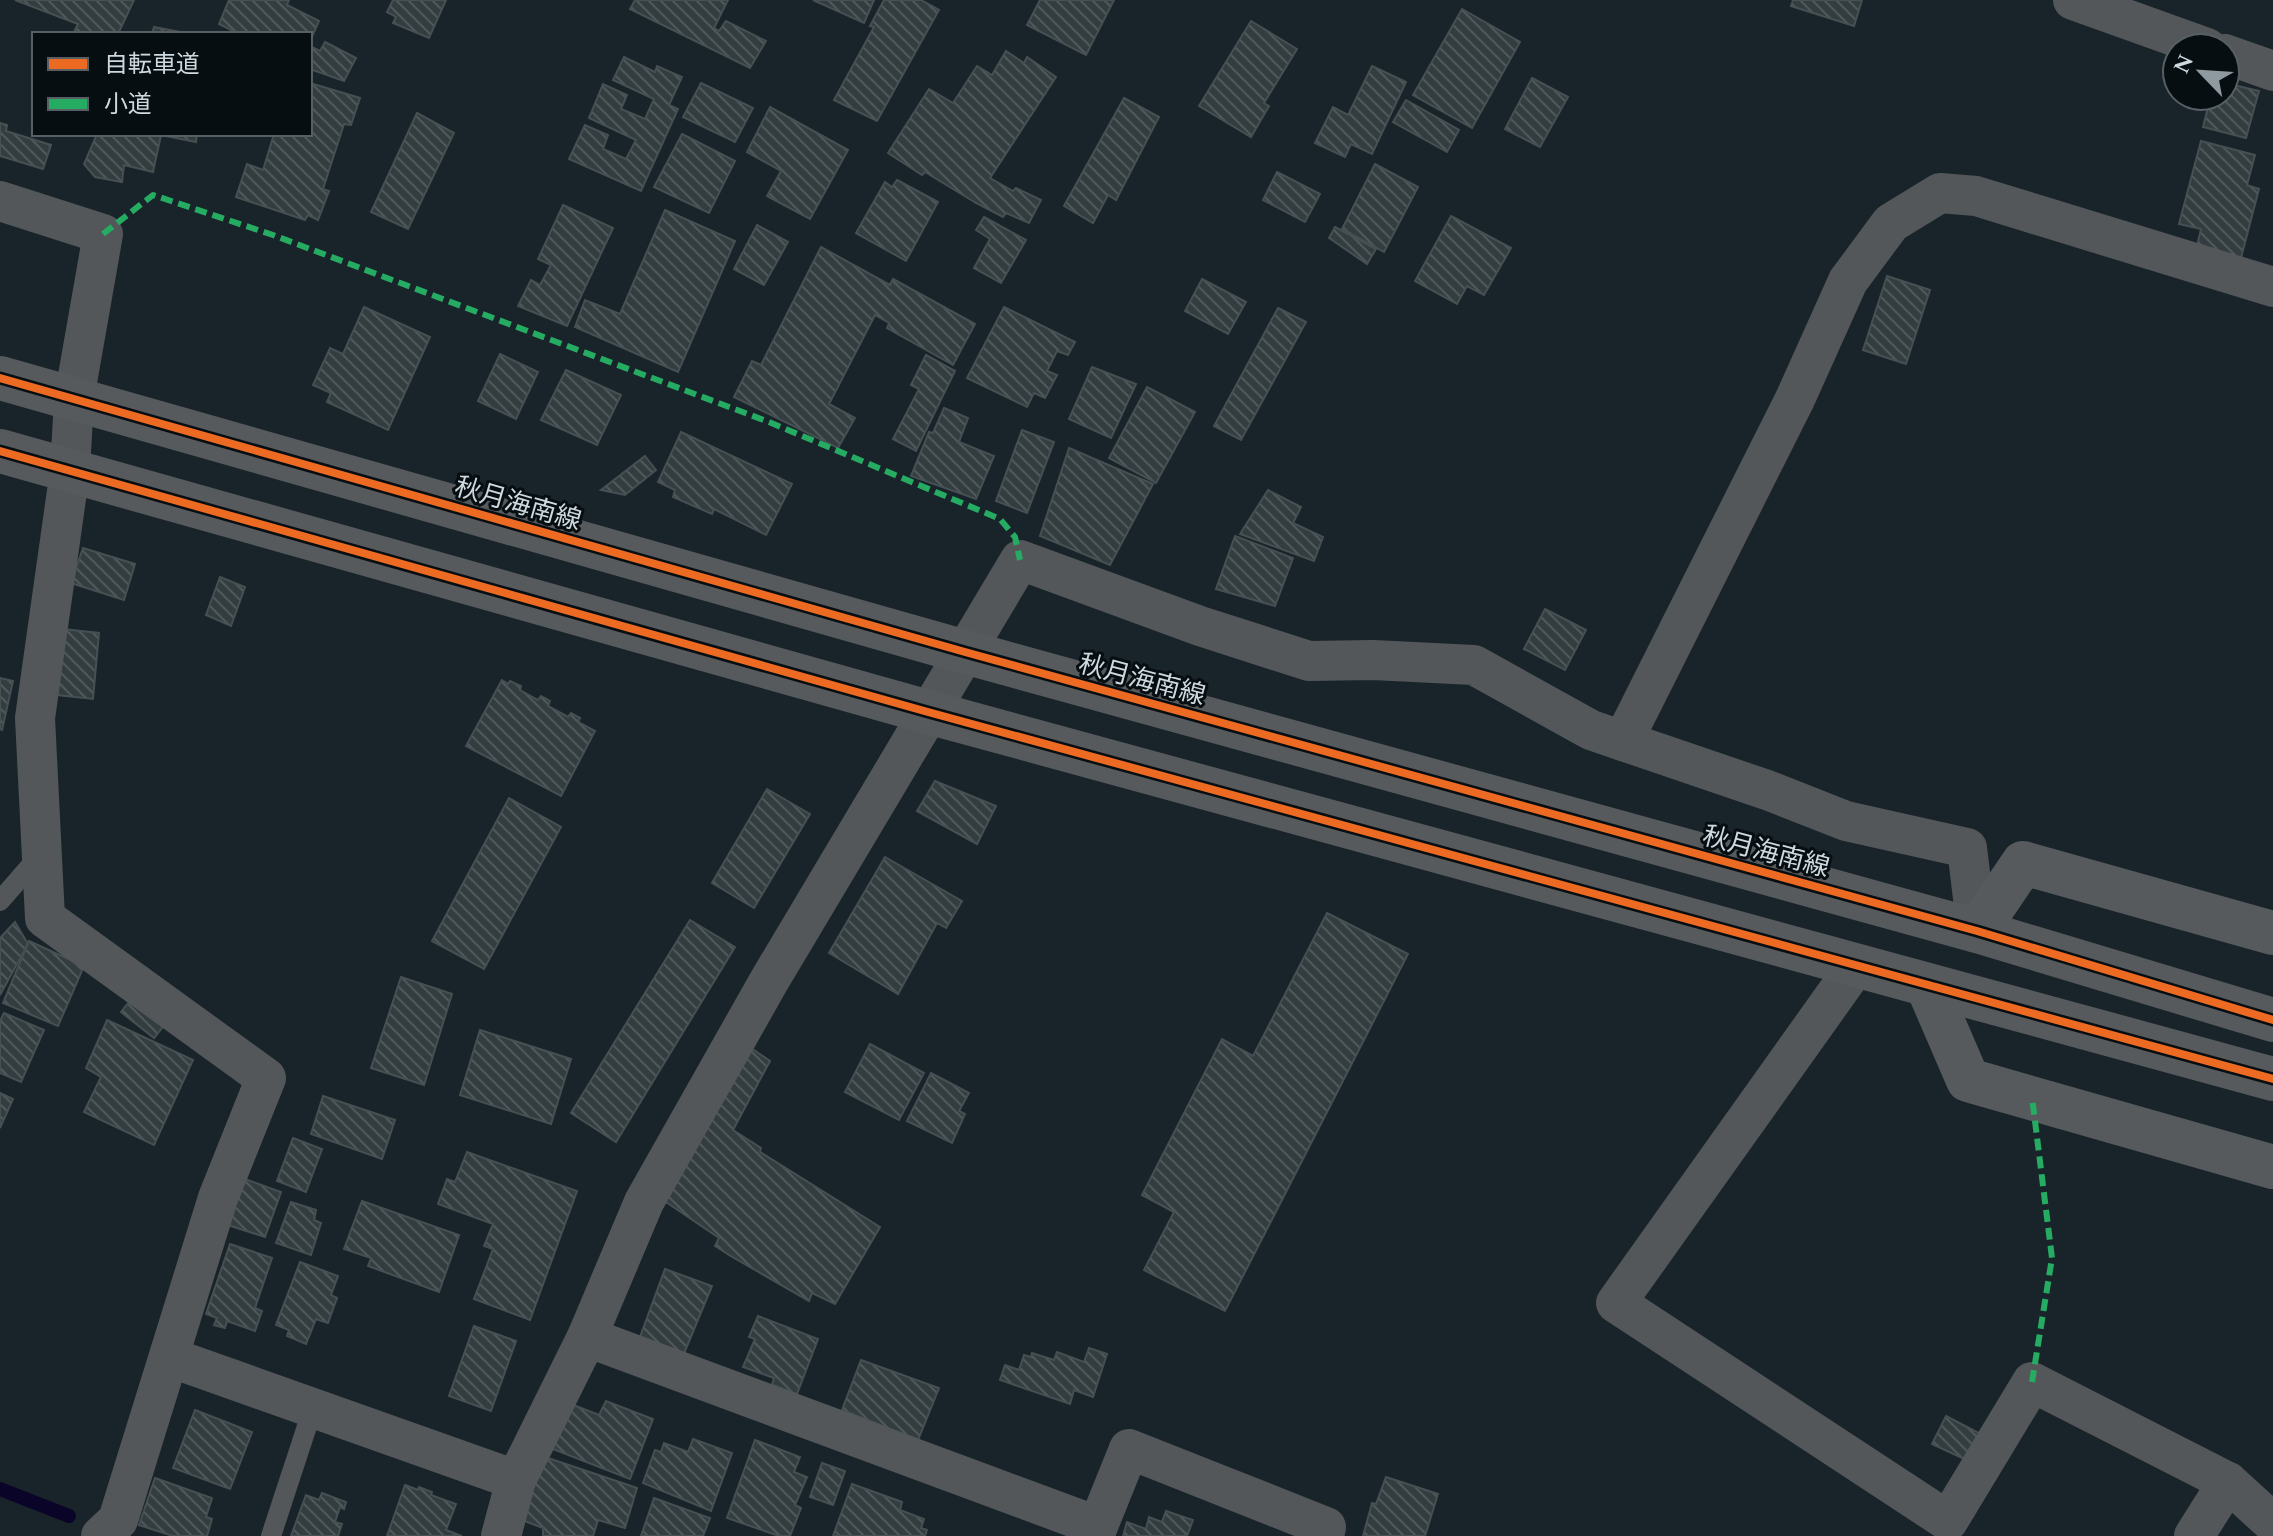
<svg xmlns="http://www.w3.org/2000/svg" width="2273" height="1536" font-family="Spectral,'Noto Sans JP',serif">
<defs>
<pattern id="building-back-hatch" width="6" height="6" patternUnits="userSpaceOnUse" patternTransform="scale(2)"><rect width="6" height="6" fill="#333d40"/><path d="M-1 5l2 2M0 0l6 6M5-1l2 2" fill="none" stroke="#4f585b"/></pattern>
</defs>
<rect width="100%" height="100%" fill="#19242a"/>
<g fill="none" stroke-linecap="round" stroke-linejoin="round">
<!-- stream -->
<path stroke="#0a0429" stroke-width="14" d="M 0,1489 L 69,1516"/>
</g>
<!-- building -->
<g fill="url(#building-back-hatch)" stroke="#465053" stroke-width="2">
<path d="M 15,0 L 134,0 L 118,34 L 73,34 L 78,24 Z"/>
<path d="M 229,0 L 289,0 L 287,5 L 319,21 L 310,41 L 310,34 L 239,34 L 219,24 Z"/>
<path d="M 393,0 L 446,0 L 429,38 L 393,23 L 396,17 L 387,12 Z"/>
<path d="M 635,0 L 728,0 L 714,28 L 719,31 L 726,21 L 766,41 L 750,68 L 630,9 Z"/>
<path d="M 813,0 L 874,0 L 864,23 Z"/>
<path d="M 884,0 L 921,0 L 939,10 L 877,121 L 834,100 L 874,27 L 870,26 Z"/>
<path d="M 1040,0 L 1114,0 L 1086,55 L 1027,25 Z"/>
<path d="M 1793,0 L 1862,0 L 1854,26 L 1791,6 Z"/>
<path d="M 1462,9 L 1520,42 L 1472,128 L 1413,95 Z"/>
<path d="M 1251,21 L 1297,49 L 1264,103 L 1269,106 L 1251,137 L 1199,106 Z"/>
<path d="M 154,27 L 191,34 L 152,34 Z"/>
<path d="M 325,42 L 356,58 L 344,81 L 310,69 L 310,46 L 320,51 Z"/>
<path d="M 1006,51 L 1024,63 L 1027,57 L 1056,77 L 990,178 L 1013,191 L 1016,188 L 1041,200 L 1029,223 L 1006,213 L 1003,217 L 976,203 L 925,172 L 922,175 L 888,153 L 929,89 L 953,103 L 977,66 L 992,75 Z"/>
<path d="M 624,57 L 655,72 L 657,66 L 682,77 L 669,105 L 678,109 L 641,191 L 569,159 L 585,125 L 608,135 L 603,149 L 626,159 L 636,140 L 589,118 L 603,84 L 627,95 L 621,109 L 645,119 L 654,99 L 613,80 Z"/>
<path d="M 1372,66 L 1406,82 L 1372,154 L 1351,144 L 1345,157 L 1315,143 L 1333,107 L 1348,115 Z"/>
<path d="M 1532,78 L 1568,97 L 1540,147 L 1505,129 Z"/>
<path d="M 310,83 L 360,98 L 351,125 L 344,124 L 323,189 L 329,191 L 318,220 L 308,215 L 305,220 L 236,197 L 247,164 L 263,170 L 274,134 L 310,134 Z"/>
<path d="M 701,83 L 753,108 L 735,142 L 683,117 Z"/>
<path d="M 2225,83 L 2259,91 L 2246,138 L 2203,127 L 2211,96 L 2225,96 Z"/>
<path d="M 1124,98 L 1159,117 L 1116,200 L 1108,195 L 1093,223 L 1064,206 Z"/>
<path d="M 1406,100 L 1459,130 L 1447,152 L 1393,122 Z"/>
<path d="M 770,107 L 848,150 L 810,219 L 767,196 L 781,171 L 747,152 Z"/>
<path d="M 417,113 L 454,133 L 408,229 L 371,212 Z"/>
<path d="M 0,123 L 7,125 L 6,131 L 51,145 L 43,169 L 0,156 Z"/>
<path d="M 97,134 L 197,134 L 196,142 L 161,135 L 153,172 L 124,165 L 122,182 L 95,177 L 84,164 Z"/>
<path d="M 682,134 L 735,161 L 709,213 L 654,187 Z"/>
<path d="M 2201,141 L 2255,155 L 2247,185 L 2259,189 L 2241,258 L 2197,246 L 2201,229 L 2179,224 Z"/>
<path d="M 1375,164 L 1418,187 L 1384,252 L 1342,229 Z"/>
<path d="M 1277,172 L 1320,194 L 1305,222 L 1263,200 Z"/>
<path d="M 897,180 L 938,202 L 906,261 L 856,233 L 885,182 L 892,187 Z"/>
<path d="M 563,205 L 613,228 L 567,326 L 518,306 L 531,280 L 540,285 L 551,265 L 538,259 Z"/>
<path d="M 665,210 L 735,241 L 678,372 L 575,327 L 585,300 L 620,314 Z"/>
<path d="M 1451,216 L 1511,248 L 1484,295 L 1467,286 L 1457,304 L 1415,281 Z"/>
<path d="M 984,217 L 1026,240 L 1001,283 L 974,268 L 990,239 L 976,230 Z"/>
<path d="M 757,225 L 788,242 L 764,285 L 734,269 Z"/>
<path d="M 1335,227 L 1376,249 L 1367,264 L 1329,238 Z"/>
<path d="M 821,247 L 890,285 L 893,279 L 975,324 L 953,365 L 887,328 L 889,323 L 875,315 L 829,404 L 855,418 L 838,448 L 734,397 L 752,361 L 761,365 Z"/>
<path d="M 1887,276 L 1930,290 L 1906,364 L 1863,350 Z"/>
<path d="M 1202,279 L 1246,302 L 1228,334 L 1185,311 Z"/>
<path d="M 364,307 L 430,337 L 388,430 L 327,402 L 331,393 L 313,385 L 330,348 L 343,354 Z"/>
<path d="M 1004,307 L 1075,342 L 1068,355 L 1057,351 L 1047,371 L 1057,375 L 1045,398 L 1034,393 L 1027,407 L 967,378 Z"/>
<path d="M 1278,308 L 1306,322 L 1241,440 L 1214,426 Z"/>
<path d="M 500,354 L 538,372 L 516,419 L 478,401 Z"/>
<path d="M 926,355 L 955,371 L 916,451 L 893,439 L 919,389 L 911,385 Z"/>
<path d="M 1092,367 L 1136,384 L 1111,438 L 1069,419 Z"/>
<path d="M 566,370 L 621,395 L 597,445 L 541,420 Z"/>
<path d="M 1147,387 L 1195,412 L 1156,483 L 1109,458 Z"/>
<path d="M 944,408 L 968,418 L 959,442 L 994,456 L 976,499 L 911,476 L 929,432 L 933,433 Z"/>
<path d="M 1022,430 L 1054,442 L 1027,513 L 996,501 Z"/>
<path d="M 681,432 L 792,484 L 766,535 L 714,509 L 712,514 L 673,497 L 675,490 L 658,482 Z"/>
<path d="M 1069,448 L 1153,484 L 1110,565 L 1040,536 Z"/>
<path d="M 645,456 L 656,470 L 625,495 L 601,490 Z"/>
<path d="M 1268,490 L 1301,507 L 1293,523 L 1323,537 L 1314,561 L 1240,534 Z"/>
<path d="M 1235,536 L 1293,558 L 1275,606 L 1216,589 Z"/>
<path d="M 83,548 L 135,564 L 124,600 L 71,583 Z"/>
<path d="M 220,577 L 245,587 L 231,626 L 206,615 Z"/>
<path d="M 1545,609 L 1586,630 L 1565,670 L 1524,649 Z"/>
<path d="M 53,628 L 99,633 L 93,699 L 48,694 Z"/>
<path d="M 0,678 L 13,681 L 2,730 L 0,729 Z"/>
<path d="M 502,680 L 508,684 L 510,681 L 521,686 L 520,690 L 538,700 L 541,696 L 550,701 L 548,706 L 568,717 L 571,713 L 580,718 L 578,722 L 595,731 L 561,796 L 466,746 Z"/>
<path d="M 935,781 L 996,806 L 977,844 L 917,811 Z"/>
<path d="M 767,789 L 810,814 L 754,908 L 712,883 Z"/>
<path d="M 509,798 L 561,827 L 484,969 L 432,941 Z"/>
<path d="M 885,857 L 962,901 L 946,928 L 937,923 L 898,994 L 829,953 Z"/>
<path d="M 1327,913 L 1408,954 L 1225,1311 L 1144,1270 L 1174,1212 L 1142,1195 L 1222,1039 L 1253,1056 Z"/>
<path d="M 690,920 L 735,947 L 616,1142 L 571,1113 Z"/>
<path d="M 15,922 L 28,944 L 0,995 L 0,938 Z"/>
<path d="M 29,941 L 84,966 L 58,1026 L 3,1003 Z"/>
<path d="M 401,977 L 452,994 L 424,1085 L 371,1068 Z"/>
<path d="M 133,997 L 166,1023 L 154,1038 L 121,1012 Z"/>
<path d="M 4,1013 L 44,1030 L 21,1082 L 0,1073 L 0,1021 Z"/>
<path d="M 107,1020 L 193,1060 L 154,1145 L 84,1112 L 101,1077 L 86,1068 Z"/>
<path d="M 480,1030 L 571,1059 L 551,1124 L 460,1095 Z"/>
<path d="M 744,1043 L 770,1061 L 733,1130 L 761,1148 L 760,1152 L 880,1227 L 835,1304 L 812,1293 L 809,1301 L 729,1255 L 715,1246 L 719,1238 L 660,1198 Z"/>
<path d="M 870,1044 L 924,1073 L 899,1120 L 845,1092 Z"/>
<path d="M 931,1073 L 969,1093 L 959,1111 L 965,1114 L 952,1143 L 907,1121 Z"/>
<path d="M 0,1093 L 13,1099 L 0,1128 Z"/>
<path d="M 323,1096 L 395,1120 L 382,1159 L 311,1134 Z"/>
<path d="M 293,1138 L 322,1149 L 306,1192 L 277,1181 Z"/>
<path d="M 467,1152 L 577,1191 L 530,1320 L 474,1299 L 493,1249 L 484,1246 L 493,1224 L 438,1204 L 447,1179 L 455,1182 Z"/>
<path d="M 242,1178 L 281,1192 L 265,1237 L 225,1224 Z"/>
<path d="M 362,1201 L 459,1235 L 439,1292 L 368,1266 L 371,1258 L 344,1249 Z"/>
<path d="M 291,1202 L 316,1210 L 314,1220 L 321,1223 L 311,1255 L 276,1243 Z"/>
<path d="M 230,1244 L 272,1258 L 255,1308 L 262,1311 L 255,1331 L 227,1321 L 225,1328 L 214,1325 L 217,1318 L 206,1314 Z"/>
<path d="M 300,1262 L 338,1276 L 331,1295 L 337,1298 L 328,1323 L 316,1319 L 306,1344 L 287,1336 L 289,1330 L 276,1325 Z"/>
<path d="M 665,1269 L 712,1286 L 683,1356 L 640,1337 Z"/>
<path d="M 758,1316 L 818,1339 L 797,1394 L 772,1385 L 774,1378 L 743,1367 L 755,1339 L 749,1337 Z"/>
<path d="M 474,1326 L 516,1341 L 491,1411 L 449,1396 Z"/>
<path d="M 1089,1348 L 1107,1354 L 1093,1397 L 1074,1390 L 1070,1404 L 1000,1380 L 1005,1365 L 1019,1370 L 1024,1355 L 1031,1357 L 1032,1353 L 1054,1360 L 1057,1352 L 1084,1362 Z"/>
<path d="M 861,1360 L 939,1388 L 918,1440 L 842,1410 Z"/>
<path d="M 563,1401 L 599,1415 L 606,1401 L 653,1419 L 630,1479 L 545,1446 Z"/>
<path d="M 195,1410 L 252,1432 L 230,1489 L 173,1468 Z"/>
<path d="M 1946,1416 L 1992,1440 L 1979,1466 L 1932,1444 Z"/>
<path d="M 693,1439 L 732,1453 L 711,1511 L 643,1483 L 655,1450 L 661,1452 L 664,1443 L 688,1452 Z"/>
<path d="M 755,1440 L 800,1457 L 794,1472 L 807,1477 L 795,1505 L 801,1508 L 790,1536 L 779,1536 L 727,1518 Z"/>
<path d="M 545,1457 L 637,1488 L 625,1528 L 598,1520 L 593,1536 L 543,1536 L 543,1528 L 519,1519 Z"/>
<path d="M 822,1463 L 845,1471 L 833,1505 L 810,1497 Z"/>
<path d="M 1386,1477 L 1438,1494 L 1425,1536 L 1363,1536 L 1372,1503 L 1376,1504 Z"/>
<path d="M 155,1478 L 212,1498 L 206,1517 L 212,1519 L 207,1536 L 173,1536 L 139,1525 Z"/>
<path d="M 852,1484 L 902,1502 L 900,1510 L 924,1519 L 921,1528 L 927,1530 L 925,1536 L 833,1536 Z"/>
<path d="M 405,1485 L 418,1490 L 419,1487 L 432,1492 L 431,1495 L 456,1504 L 446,1530 L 462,1536 L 387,1536 Z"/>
<path d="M 322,1493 L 346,1502 L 344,1509 L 340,1507 L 335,1522 L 342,1524 L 338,1536 L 291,1536 L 306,1495 L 319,1500 Z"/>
<path d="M 654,1498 L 710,1518 L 703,1536 L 641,1536 Z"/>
<path d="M 1166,1511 L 1193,1520 L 1187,1536 L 1123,1536 L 1127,1522 L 1146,1529 L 1149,1517 L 1162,1522 Z"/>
</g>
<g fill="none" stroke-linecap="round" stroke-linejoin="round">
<!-- service -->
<g stroke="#53575a" stroke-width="20">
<path d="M 0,901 L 40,855"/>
<path d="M 271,1536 L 313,1408"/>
</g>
<!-- minor -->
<g stroke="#53575a" stroke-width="40">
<path d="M 2073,0 L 2207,48"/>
<path d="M 2225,54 L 2273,71"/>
<path d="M 0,201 L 103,234 L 74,399 L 70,470 L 35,718 L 45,918 L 266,1078 L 218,1198 L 118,1520 L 101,1536"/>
<path d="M 1623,741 L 1767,790 L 1846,821 L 1967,848 L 1977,931"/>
<path d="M 1856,966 L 1616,1303 L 1948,1521 L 2032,1382 L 2228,1482 L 2273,1523"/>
<path d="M 587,1337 L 1097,1526"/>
<path d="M 169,1357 L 516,1480"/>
<path d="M 501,1536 L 516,1480 L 587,1337 L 644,1202 L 769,981 L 1020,560 L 1200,626 L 1309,661 L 1373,660 L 1474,665 L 1591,730 L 1623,741 L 1795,399 L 1848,281 L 1891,223 L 1940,193 L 1976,196 L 2273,287"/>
<path d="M 1094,1536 L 1129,1449 L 1326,1527 L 1324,1536"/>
<path d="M 2194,1536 L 2228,1482"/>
</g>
<!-- secondary -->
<g stroke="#565a5d" stroke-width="44">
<path d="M 0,378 L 965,652 L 1977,931 L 2273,1020"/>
<path d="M 0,451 L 928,712 L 2273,1079"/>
<path d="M 1977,931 L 2023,863 L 2273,933"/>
<path d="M 1927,985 L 1968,1080 L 2273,1167"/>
</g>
<!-- quiet -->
<g stroke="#26ab63" stroke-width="6" stroke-dasharray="12 6" stroke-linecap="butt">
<path d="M 103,234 L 153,195 L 273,235 L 769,422 L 1000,519 L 1015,537 L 1020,560"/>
<path d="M 2032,1382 L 2052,1258 L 2032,1097"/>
</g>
<defs>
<g id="cycleway">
<path d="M 0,378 L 965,652 L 1977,931 L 2273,1020"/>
<path d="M 0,451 L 928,712 L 2273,1079"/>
</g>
</defs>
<!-- cycleway casing -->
<use href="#cycleway" stroke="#070e12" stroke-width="13"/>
<!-- cycleway -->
<use href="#cycleway" stroke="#ed6a23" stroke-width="8"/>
</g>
<g text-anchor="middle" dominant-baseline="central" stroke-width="6" stroke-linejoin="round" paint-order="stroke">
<!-- street labels -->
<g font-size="26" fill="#ced9df" stroke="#070e12">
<text transform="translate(518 504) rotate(16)">秋月海南線</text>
<text transform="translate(1142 680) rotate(15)">秋月海南線</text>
<text transform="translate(1766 852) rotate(15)">秋月海南線</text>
</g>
</g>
<!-- legend -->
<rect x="32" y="32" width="280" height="104" fill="#070e12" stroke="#575f64" stroke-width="2"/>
<rect x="48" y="58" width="40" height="12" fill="#ed6a23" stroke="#575f64" stroke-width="2"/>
<text x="104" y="72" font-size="24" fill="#ced9df">自転車道</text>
<rect x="48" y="98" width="40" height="12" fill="#26ab63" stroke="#575f64" stroke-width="2"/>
<text x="104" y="112" font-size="24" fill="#ced9df">小道</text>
<!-- north arrow -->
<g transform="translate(2201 72) rotate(295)"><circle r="38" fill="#070e12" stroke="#575f64" stroke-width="2"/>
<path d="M0-6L14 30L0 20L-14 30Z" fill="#8f9aa0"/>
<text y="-12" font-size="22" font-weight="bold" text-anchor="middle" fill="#ced9df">N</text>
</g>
</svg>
